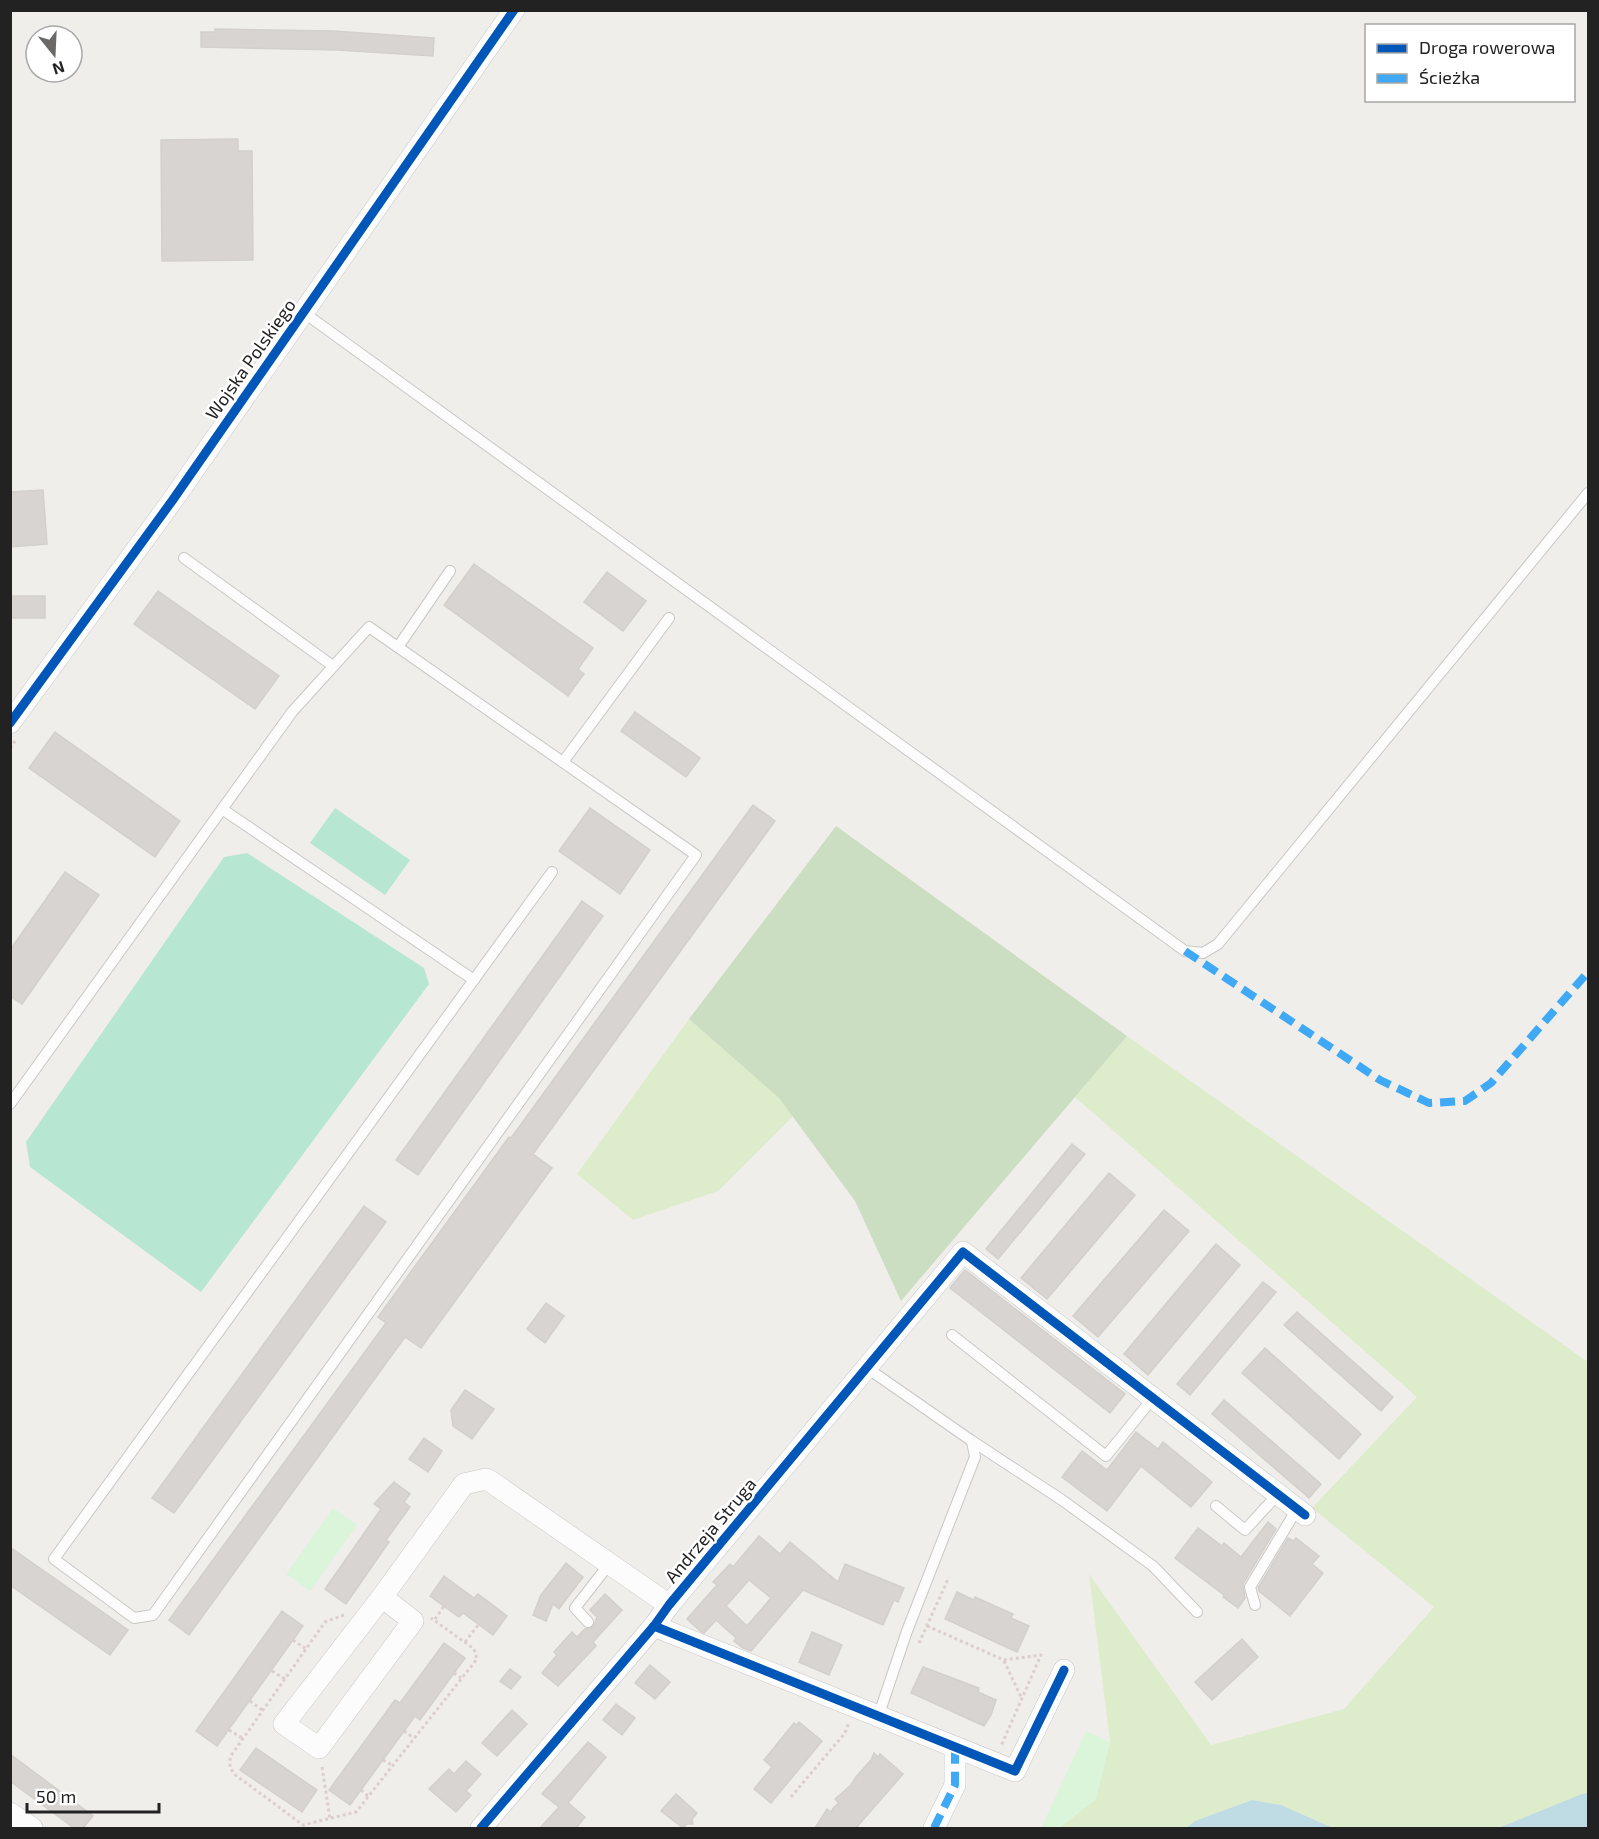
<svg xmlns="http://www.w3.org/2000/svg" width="1599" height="1839" font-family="'Exo 2',sans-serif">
<rect width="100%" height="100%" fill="#f0eeeb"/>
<!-- grass -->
<g fill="#ddeccb">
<path d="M 689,1019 L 779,1097 L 793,1116 L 718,1191 L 633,1220 L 577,1174 Z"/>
<path d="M 1127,1036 L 1588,1362 L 1588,1793 L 1498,1828 L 1333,1828 L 1281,1805 L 1252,1800 L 1195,1821 L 1186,1828 L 1059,1828 L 1096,1799 L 1110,1742 L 1089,1574 L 1211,1745 L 1344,1709 L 1434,1607 L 1312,1508 L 1417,1397 L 1075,1097 Z"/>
</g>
<!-- forest -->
<path fill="#cbdec1" d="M 836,826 L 1127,1036 L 901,1301 L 855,1201 L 779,1098 L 689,1019 Z"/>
<!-- park -->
<g fill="#daf5da">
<path d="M 333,1508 L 357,1525 L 310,1591 L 286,1574 Z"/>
<path d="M 1086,1731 L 1110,1742 L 1096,1799 L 1059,1828 L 1041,1828 Z"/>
</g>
<!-- pitch -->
<g fill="#b7e6d2">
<path d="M 335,808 L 410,860 L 385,895 L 310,843 Z"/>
<path d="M 247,853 L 424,968 L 429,984 L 201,1292 L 30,1167 L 26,1142 L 224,857 Z"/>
</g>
<!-- water -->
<g fill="#bfdbe3">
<path d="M 1588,1793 L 1588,1828 L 1498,1828 L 1582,1794 Z"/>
<path d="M 1252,1800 L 1281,1805 L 1333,1828 L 1186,1828 L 1195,1821 Z"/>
</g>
<!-- building -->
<g fill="#d7d4d2" stroke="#d3d0cc" stroke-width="1.5" fill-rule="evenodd">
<path d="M 215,29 L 333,31 L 434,38 L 433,56 L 338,50 L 201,47 L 201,32 L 215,32 Z"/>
<path d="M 238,139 L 238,151 L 252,151 L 253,260 L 162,261 L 161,140 Z"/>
<path d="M 43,490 L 47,544 L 10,547 L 10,492 Z"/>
<path d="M 474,564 L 593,648 L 578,669 L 584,674 L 568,696 L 444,605 Z"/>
<path d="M 607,572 L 646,601 L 623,631 L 584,602 Z"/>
<path d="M 158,591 L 279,676 L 255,709 L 134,624 Z"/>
<rect x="10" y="596" width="35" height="22"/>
<path d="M 635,712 L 700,758 L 686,777 L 621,731 Z"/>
<path d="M 55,732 L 180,821 L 155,857 L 29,768 Z"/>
<path d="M 753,805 L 775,821 L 533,1154 L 552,1168 L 421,1348 L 405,1337 L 189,1635 L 169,1620 L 386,1323 L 378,1317 L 509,1137 L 511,1138 Z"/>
<path d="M 590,808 L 650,850 L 620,894 L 559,851 Z"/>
<path d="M 65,872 L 99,895 L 22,1004 L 10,996 L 10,950 Z"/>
<path d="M 582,901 L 603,916 L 418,1175 L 396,1160 Z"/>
<path d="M 1072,1144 L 1085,1154 L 998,1259 L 986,1249 Z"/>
<path d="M 1109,1173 L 1135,1195 L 1047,1299 L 1021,1278 Z"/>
<path d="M 364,1206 L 386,1222 L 174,1513 L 152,1498 Z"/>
<path d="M 1164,1210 L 1189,1231 L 1098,1337 L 1073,1316 Z"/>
<path d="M 1216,1244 L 1240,1265 L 1148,1375 L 1124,1354 Z"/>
<path d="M 965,1270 L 1125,1394 L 1110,1413 L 950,1288 Z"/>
<path d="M 1263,1282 L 1276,1292 L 1190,1395 L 1177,1384 Z"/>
<path d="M 546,1303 L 564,1316 L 545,1343 L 527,1329 Z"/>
<path d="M 1297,1312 L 1393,1397 L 1381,1411 L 1284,1325 Z"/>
<path d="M 1265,1348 L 1361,1434 L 1339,1459 L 1242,1373 Z"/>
<path d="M 465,1390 L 494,1409 L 472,1439 L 453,1426 L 451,1410 Z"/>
<path d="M 1224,1400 L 1321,1484 L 1309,1498 L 1212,1414 Z"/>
<path d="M 1136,1432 L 1158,1449 L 1163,1442 L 1212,1482 L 1191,1507 L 1141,1466 L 1107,1511 L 1062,1477 L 1082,1451 L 1107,1470 Z"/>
<path d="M 424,1438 L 442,1451 L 428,1472 L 409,1459 Z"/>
<path d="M 394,1482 L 410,1494 L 404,1502 L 410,1507 L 386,1540 L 389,1542 L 346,1604 L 325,1589 L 381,1509 L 374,1504 Z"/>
<path d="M 1268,1522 L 1276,1529 L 1243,1584 L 1245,1598 L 1238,1608 L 1223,1597 L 1224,1595 L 1175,1558 L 1198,1528 L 1222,1546 L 1224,1543 L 1241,1557 Z"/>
<path d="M 759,1536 L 780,1554 L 790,1542 L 838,1582 L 845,1564 L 904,1588 L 898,1602 L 894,1600 L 883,1625 L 803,1590 L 751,1651 L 743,1648 L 734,1641 L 736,1638 L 716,1620 L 704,1633 L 700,1631 L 687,1619 L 717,1585 L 713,1582 L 730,1564 L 733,1567 ZM 749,1580 L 771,1598 L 747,1626 L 726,1606 Z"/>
<path d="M 1288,1538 L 1293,1541 L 1296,1538 L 1319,1556 L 1312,1564 L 1323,1573 L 1290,1616 L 1259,1591 L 1258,1588 Z"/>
<path d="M 10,1547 L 128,1630 L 110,1655 L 10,1585 Z"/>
<path d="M 566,1563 L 583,1577 L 559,1609 L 553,1604 L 546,1621 L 533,1615 L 541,1595 Z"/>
<path d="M 444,1576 L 474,1598 L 478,1594 L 507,1616 L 493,1635 L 463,1613 L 459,1617 L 430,1596 Z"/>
<path d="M 957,1592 L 974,1600 L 975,1597 L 1013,1614 L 1011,1618 L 1029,1626 L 1017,1652 L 945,1619 Z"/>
<path d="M 605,1594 L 622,1610 L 593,1642 L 596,1646 L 558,1686 L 542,1673 L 557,1655 L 554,1652 L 572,1632 L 577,1637 L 585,1629 L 593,1627 L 597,1617 L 590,1610 Z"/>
<path d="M 282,1611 L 303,1626 L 217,1746 L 196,1731 Z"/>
<path d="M 812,1632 L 842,1645 L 829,1675 L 799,1662 Z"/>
<path d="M 1242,1639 L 1258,1657 L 1212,1700 L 1195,1682 Z"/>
<path d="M 444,1643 L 465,1658 L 420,1720 L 415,1716 L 350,1805 L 329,1790 L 395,1700 L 400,1703 Z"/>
<path d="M 650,1665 L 670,1682 L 655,1699 L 635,1683 Z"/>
<path d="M 923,1667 L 979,1688 L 978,1692 L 996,1700 L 991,1715 L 984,1726 L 911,1693 Z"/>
<path d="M 510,1669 L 521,1677 L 511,1689 L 500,1681 Z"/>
<path d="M 616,1704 L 635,1718 L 622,1735 L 603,1720 Z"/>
<path d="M 512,1710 L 527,1724 L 497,1756 L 482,1743 Z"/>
<path d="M 799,1722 L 822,1741 L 771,1803 L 754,1789 L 772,1767 L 764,1760 L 794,1723 L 797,1725 Z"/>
<path d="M 588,1742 L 606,1757 L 568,1803 L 585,1817 L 576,1828 L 540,1828 L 559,1807 L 542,1794 Z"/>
<path d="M 256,1748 L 317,1790 L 302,1812 L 240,1770 Z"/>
<path d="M 874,1753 L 878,1757 L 880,1754 L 903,1774 L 856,1828 L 815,1828 L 827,1809 L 831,1812 L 834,1807 L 839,1803 L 835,1799 L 851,1785 L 856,1777 L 871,1760 Z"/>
<path d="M 10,1754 L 93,1816 L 83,1828 L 74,1828 L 10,1781 Z"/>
<path d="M 466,1761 L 481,1774 L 466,1791 L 471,1795 L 456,1812 L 429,1789 L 449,1769 L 454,1774 Z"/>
<path d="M 676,1794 L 697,1813 L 692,1819 L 693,1824 L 687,1824 L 683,1828 L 661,1811 Z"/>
</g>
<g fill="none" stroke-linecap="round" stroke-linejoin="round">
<defs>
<g id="lane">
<path d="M 303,312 L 1185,951 L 1203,953 L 1218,944 L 1588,493"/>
<path d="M 184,558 L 333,666"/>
<path d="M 398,647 L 450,571"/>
<path d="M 563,762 L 669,618"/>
<path d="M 222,809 L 474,980"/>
<path d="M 10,1104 L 292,712 L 369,627 L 696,855 L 153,1615 L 134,1618 L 54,1559 L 552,872"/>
<path d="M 952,1335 L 1106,1456 L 1153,1398"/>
<path d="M 867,1368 L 972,1441 L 975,1457 L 907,1631 L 878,1717"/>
<path d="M 972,1441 L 1062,1500 L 1153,1566 L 1197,1612"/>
<path d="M 1216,1506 L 1245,1530 L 1278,1494"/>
<path d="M 1255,1605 L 1250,1587 L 1297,1509"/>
<path d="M 588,1622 L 575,1608 L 610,1563"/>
</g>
<g id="street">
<path d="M 10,723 L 172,501 L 514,10"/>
<path d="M 382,1597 L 413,1621 L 319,1748 L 284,1724 L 382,1597 L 464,1484 L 486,1479 L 490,1481 L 669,1605"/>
<path d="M 654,1626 L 1015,1771 L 1064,1670"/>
<path d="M 10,1813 L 32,1828"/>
<path d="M 481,1828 L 654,1626 L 669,1605 L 963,1252 L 1305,1515"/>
<path d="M 934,1828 L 955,1785 L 955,1749"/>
</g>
</defs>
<!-- lane casing -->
<use href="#lane" stroke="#c9c8c7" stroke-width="12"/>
<!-- street casing -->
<use href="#street" stroke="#c9c8c7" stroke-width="22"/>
<!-- path -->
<g stroke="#dccecd" stroke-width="3" stroke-dasharray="3 3" stroke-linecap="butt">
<path d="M 10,748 L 15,741"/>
<path d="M 344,1615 L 325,1622 L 230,1757 L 230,1767 L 234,1774 L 303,1825 L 356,1812 L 477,1659 L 474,1649 L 431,1618"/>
<path d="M 435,1619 L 444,1606"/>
<path d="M 927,1626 L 1004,1660 L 1041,1655 L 1001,1746"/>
<path d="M 293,1640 L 306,1649"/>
<path d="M 465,1642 L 479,1624"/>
<path d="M 919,1643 L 949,1577"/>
<path d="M 1004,1661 L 1021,1697"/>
<path d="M 272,1671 L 285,1679"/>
<path d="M 454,1673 L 461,1678"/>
<path d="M 250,1701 L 262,1710"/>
<path d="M 229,1730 L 242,1738"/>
<path d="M 404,1731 L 414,1738"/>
<path d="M 383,1760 L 392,1765"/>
<path d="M 322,1767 L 330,1819"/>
<path d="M 361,1790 L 368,1796"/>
<path d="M 791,1797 L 845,1733 L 849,1722"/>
</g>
<!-- lane -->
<use href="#lane" stroke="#fdfcfc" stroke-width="10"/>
<!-- street -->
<use href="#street" stroke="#fdfcfc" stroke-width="21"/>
<!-- quiet -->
<g stroke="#3fa9f5" stroke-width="8" stroke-dasharray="15 8" stroke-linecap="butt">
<path d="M 1185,951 L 1380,1080 L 1429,1103 L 1465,1101 L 1491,1083 L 1588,972"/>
<path d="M 934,1828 L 955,1785 L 955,1749"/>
</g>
<defs>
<g id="cycleway">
<path d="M 10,723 L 172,501 L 514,10"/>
<path d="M 654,1626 L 1015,1771 L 1064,1670"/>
<path d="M 481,1828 L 654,1626 L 669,1605 L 963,1252 L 1305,1515"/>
</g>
</defs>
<!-- cycleway casing -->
<use href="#cycleway" stroke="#fff" stroke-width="13"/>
<!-- cycleway -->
<use href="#cycleway" stroke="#0057b8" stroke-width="9"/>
</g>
<g text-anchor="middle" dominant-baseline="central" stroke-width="5" stroke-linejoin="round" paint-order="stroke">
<!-- street labels -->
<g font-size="18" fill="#222" stroke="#fff">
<text transform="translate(250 359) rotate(-55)">Wojska Polskiego</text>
<text transform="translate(710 1530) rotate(-50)">Andrzeja Struga</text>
</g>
</g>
<!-- border -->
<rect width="1599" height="1839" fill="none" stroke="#222222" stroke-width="24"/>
<!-- legend -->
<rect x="1365" y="24" width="210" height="78" fill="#ffffff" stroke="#a7a7a7" stroke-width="1.5"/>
<rect x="1377" y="44" width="30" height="9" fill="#0057b8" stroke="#a7a7a7" stroke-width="1.5"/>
<text x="1419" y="54" font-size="18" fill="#222222">Droga rowerowa</text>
<rect x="1377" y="74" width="30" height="9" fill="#3fa9f5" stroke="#a7a7a7" stroke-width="1.5"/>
<text x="1419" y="84" font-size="18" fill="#222222">Ścieżka</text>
<!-- north arrow -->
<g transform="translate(54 54) rotate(162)"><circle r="28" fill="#ffffff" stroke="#a7a7a7" stroke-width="1.5"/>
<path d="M0-4.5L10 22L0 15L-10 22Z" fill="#6a6968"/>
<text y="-9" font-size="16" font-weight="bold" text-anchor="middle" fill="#222222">N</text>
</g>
<!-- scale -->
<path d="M27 1803v9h132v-9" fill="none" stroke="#222222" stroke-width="3"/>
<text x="36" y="1803" font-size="18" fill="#222222" stroke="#ffffff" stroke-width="4.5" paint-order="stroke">50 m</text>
</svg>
